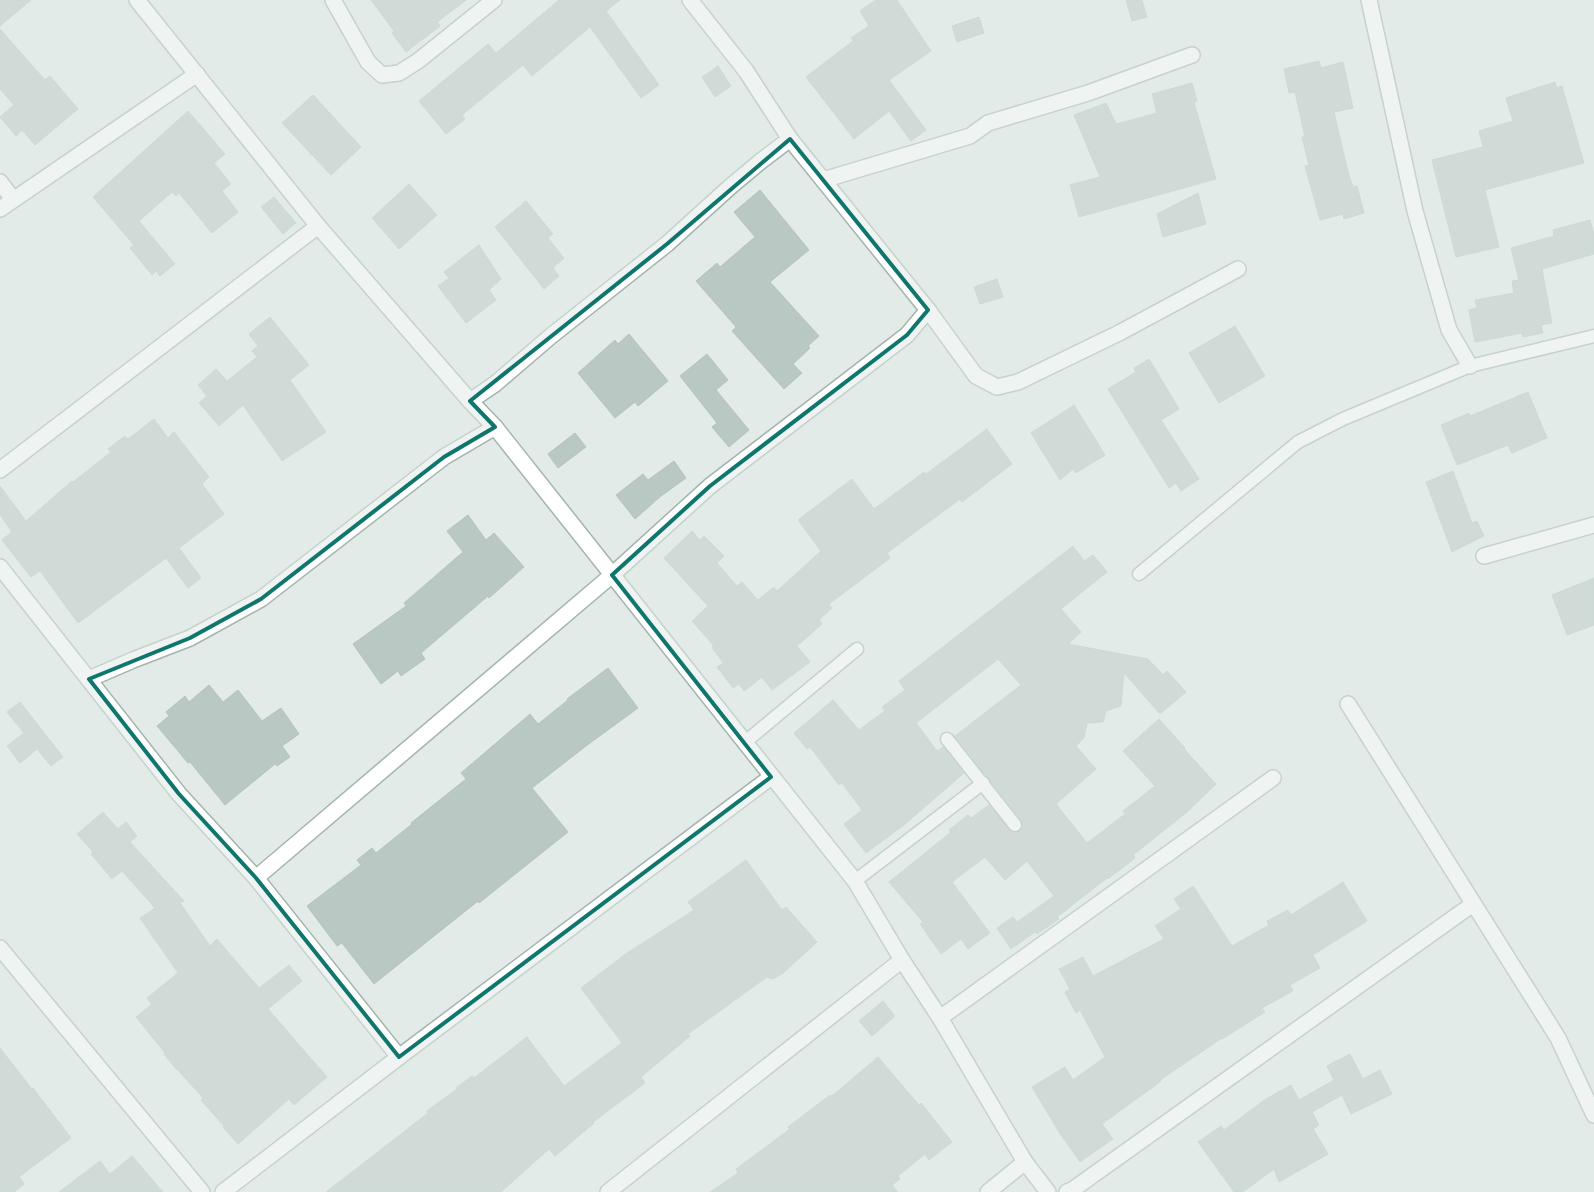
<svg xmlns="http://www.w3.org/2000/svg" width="1594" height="1192" viewBox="0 0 1594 1192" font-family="Barlow,sans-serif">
  <rect width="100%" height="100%" fill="#e2ebe7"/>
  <g fill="#bac8c3" stroke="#b5c4be">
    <path d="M 0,0 L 31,0 L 0,26 Z"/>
    <path d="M 371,0 L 466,0 L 437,22 L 440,26 L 406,52 L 392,33 L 394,31 Z"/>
    <path d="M 559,0 L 620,0 L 606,11 L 659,85 L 641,98 L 590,27 L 532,76 L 523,65 L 462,115 L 465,119 L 446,134 L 419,101 L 488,44 L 496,53 Z"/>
    <path d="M 876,0 L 897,0 L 931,51 L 889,80 L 926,130 L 911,141 L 889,111 L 854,139 L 806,77 L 853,41 L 851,38 L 869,26 L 860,11 Z"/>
    <path d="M 1126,0 L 1142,0 L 1147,17 L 1132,21 Z"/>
    <path d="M 979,17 L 984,33 L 957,42 L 952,26 Z"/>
    <path d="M 0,29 L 45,80 L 50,76 L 78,109 L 35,145 L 22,130 L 16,136 L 0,117 L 14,105 L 0,89 Z"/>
    <path d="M 1319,61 L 1321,68 L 1343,62 L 1353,108 L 1334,112 L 1348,172 L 1353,187 L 1357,186 L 1364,213 L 1344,219 L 1343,214 L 1320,220 L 1305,166 L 1309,165 L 1302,137 L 1305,137 L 1295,92 L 1289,93 L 1284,69 Z"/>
    <path d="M 718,66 L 731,86 L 715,97 L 702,77 Z"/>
    <path d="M 1555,82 L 1557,88 L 1562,86 L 1584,163 L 1485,190 L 1499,247 L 1456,257 L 1432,160 L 1483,147 L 1479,131 L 1513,121 L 1506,98 Z"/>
    <path d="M 1192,83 L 1197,101 L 1194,102 L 1216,179 L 1079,217 L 1070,185 L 1100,177 L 1074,115 L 1106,103 L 1116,124 L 1157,113 L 1152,94 Z"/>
    <path d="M 313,95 L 361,147 L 331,175 L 282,123 Z"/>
    <path d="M 188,111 L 225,154 L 214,163 L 231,184 L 222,191 L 238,212 L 212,233 L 179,193 L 176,196 L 172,192 L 139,221 L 175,264 L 160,276 L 156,271 L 152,275 L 130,248 L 134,245 L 93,197 Z"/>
    <path d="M 409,184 L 437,215 L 399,249 L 372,218 Z"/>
    <path d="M 760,190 L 809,250 L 770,282 L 819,336 L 808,346 L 810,348 L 793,364 L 802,373 L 784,389 L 732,331 L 736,327 L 696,281 L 717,263 L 720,267 L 755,237 L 734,212 Z"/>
    <path d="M 1198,193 L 1206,224 L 1163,237 L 1157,214 Z"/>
    <path d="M 274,197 L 296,223 L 283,234 L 261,207 Z"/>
    <path d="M 526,201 L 553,234 L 548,238 L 564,258 L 553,268 L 559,276 L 544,289 L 495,227 Z"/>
    <path d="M 1590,220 L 1594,235 L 1594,254 L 1542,269 L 1552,323 L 1541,325 L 1543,333 L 1523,337 L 1522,333 L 1475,342 L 1469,310 L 1477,308 L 1475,300 L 1514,293 L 1512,281 L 1519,280 L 1511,248 L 1554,236 L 1553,230 Z"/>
    <path d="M 479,245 L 501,279 L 489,290 L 496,300 L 466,323 L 438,286 L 449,278 L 444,272 Z"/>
    <path d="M 997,279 L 1003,297 L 980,304 L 974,287 Z"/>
    <path d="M 270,317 L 309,365 L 290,380 L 326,432 L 282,461 L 243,405 L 219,426 L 199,403 L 207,396 L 198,385 L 216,369 L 227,381 L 257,357 L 252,351 L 258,346 L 249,334 Z"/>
    <path d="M 1235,326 L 1265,376 L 1219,403 L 1189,353 Z"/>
    <path d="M 629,334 L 668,381 L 638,406 L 635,402 L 615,418 L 578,373 L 615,340 L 618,344 Z"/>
    <path d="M 707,354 L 728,380 L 716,390 L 749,430 L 729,447 L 712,427 L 717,423 L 680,376 Z"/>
    <path d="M 1149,359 L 1179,409 L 1161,420 L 1199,479 L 1181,491 L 1176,483 L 1169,488 L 1108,389 L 1136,372 L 1134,368 Z"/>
    <path d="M 1528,392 L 1547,438 L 1512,453 L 1508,445 L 1457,465 L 1441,425 L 1469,413 L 1470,416 Z"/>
    <path d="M 1074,405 L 1105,455 L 1076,473 L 1073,469 L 1060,480 L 1031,433 Z"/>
    <path d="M 154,419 L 168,438 L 174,432 L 209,477 L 202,484 L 224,514 L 179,548 L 201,578 L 188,588 L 166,558 L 78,623 L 40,571 L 31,577 L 2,540 L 12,532 L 0,515 L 0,486 L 26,521 L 72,481 L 73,482 L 111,452 L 108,449 L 125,436 L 128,439 Z"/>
    <path d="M 987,429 L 1012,464 L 962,502 L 960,499 L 887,553 L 890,558 L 829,604 L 832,608 L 819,620 L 822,624 L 797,646 L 810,662 L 772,690 L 762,677 L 744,691 L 739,684 L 733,688 L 717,667 L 723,663 L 712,647 L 714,646 L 692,621 L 708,606 L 664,558 L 692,531 L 700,540 L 704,536 L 724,556 L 717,563 L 737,586 L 742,582 L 758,600 L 774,587 L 777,591 L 821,551 L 798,520 L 852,479 L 874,509 L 924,472 L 926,474 Z"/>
    <path d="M 575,433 L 586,447 L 558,468 L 548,454 Z"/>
    <path d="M 674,461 L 686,478 L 661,496 L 635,519 L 616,495 L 643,474 L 648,480 Z"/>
    <path d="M 1453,471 L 1472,523 L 1477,521 L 1484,536 L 1452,552 L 1426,482 Z"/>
    <path d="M 468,515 L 486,540 L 494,533 L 524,567 L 489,598 L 488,596 L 421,653 L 425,659 L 401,676 L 398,671 L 381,684 L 353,644 L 406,606 L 404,603 L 463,552 L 447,531 Z"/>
    <path d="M 1073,546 L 1084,561 L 1093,555 L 1107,572 L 1061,609 L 1081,632 L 1068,644 L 1148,659 L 1163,675 L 1167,671 L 1186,692 L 1160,714 L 1124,673 L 1121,706 L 1106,711 L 1103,722 L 1087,723 L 1084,738 L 1076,746 L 1096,769 L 1056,804 L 1087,843 L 1125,814 L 1123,811 L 1155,786 L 1123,751 L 1159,719 L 1185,748 L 1184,749 L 1216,784 L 1187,812 L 1133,855 L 1135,858 L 1108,879 L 1107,878 L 1057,917 L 1059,919 L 1037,934 L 1035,932 L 1011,949 L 997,928 L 1013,917 L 1017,922 L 1054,896 L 1027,861 L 1005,880 L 985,857 L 952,882 L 990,933 L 968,949 L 961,939 L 941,954 L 920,924 L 923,922 L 889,882 L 951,832 L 949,830 L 968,815 L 971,818 L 989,805 L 1012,832 L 1017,833 L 1022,828 L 1021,820 L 955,736 L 1021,685 L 998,659 L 916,723 L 937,751 L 943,747 L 964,773 L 904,825 L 866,853 L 844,824 L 862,810 L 842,783 L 839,785 L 810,747 L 807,749 L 794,733 L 833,700 L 859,730 L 885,711 L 882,707 L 905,690 L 899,681 Z"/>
    <path d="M 1594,578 L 1594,625 L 1567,635 L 1552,595 Z"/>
    <path d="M 608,668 L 638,708 L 586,746 L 532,788 L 568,832 L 479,903 L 478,901 L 374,984 L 342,943 L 337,946 L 307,906 L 361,865 L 357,860 L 372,848 L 376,853 L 412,824 L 411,823 L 466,779 L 461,773 L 530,714 L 538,724 L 568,700 L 567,699 Z"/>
    <path d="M 209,685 L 223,702 L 238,690 L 262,721 L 281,708 L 299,734 L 282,746 L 290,757 L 277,766 L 275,764 L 225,805 L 190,762 L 188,763 L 157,726 L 169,716 L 166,712 L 185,696 L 189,702 Z"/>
    <path d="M 20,702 L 63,757 L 51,766 L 37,749 L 20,763 L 7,746 L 24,733 L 7,712 Z"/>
    <path d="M 103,812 L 118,829 L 126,822 L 137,836 L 130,842 L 184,901 L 180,903 L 210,946 L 217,939 L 259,988 L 289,965 L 302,981 L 268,1009 L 327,1077 L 294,1105 L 289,1099 L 238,1144 L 223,1127 L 224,1126 L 201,1100 L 203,1098 L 177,1069 L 176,1069 L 164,1054 L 165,1053 L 136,1017 L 152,1004 L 147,998 L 178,973 L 140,918 L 155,908 L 122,871 L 112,879 L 91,854 L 93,852 L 77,834 Z"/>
    <path d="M 746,860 L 782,910 L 786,907 L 817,942 L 782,974 L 773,979 L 767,977 L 688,1034 L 690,1036 L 641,1077 L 645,1083 L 593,1122 L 594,1123 L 555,1156 L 549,1149 L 501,1192 L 326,1192 L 405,1131 L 428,1113 L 427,1111 L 457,1089 L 456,1088 L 472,1076 L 474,1078 L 527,1037 L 564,1086 L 622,1043 L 581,988 L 627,953 L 694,910 L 688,902 Z"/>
    <path d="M 1343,882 L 1367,921 L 1313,955 L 1320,968 L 1290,985 L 1293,991 L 1262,1008 L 1265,1012 L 1222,1039 L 1222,1038 L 1160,1080 L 1161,1081 L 1102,1124 L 1113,1139 L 1080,1162 L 1059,1132 L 1032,1087 L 1065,1067 L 1073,1080 L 1105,1057 L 1080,1010 L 1076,1013 L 1065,992 L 1070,989 L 1059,969 L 1083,957 L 1093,976 L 1164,939 L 1155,926 L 1181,909 L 1174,899 L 1193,886 L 1232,946 L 1269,925 L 1267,921 L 1288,910 L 1291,915 Z"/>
    <path d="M 883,1001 L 895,1016 L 872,1036 L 859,1021 Z"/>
    <path d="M 0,1048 L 32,1089 L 33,1088 L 71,1138 L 19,1177 L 24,1184 L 14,1192 L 0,1192 Z"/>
    <path d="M 1350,1054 L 1363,1079 L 1380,1070 L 1392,1094 L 1351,1114 L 1342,1095 L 1312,1112 L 1319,1125 L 1313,1129 L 1328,1154 L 1279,1182 L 1274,1169 L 1243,1192 L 1234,1192 L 1198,1142 L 1221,1126 L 1224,1130 L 1266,1099 L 1291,1085 L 1299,1100 L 1334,1080 L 1327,1066 Z"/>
    <path d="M 878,1057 L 919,1105 L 921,1103 L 952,1142 L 929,1160 L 925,1154 L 898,1176 L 900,1179 L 892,1185 L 898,1192 L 710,1192 L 738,1173 L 736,1169 L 790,1129 L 788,1127 L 830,1095 L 832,1096 Z"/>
    <path d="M 132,1156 L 163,1192 L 59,1192 L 100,1161 L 110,1174 Z"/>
  </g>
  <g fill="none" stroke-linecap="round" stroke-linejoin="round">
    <g stroke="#a5b3ae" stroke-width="15">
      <g id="service">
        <path d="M 1139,574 L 1298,442 L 1343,419 L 1470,366 L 1594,336"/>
        <path d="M 947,739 L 1015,825"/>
        <path d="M 744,743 L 857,649"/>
        <path d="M 855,881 L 983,783"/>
      </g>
    </g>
    <g stroke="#a5b3ae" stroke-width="18">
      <g id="minor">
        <path d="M 137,0 L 318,226 L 470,401 L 495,427 L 855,881 L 902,960 L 940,1018 L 1025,1162 L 1048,1192"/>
        <path d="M 333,0 L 368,62 L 382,75 L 399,73 L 418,61 L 494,0"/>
        <path d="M 1369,0 L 1415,211 L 1449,330 L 1470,366"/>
        <path d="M 790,139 L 928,310 L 976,376 L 997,387 L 1018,382 L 1119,333 L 1238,269"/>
        <path d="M 823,180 L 970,136 L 988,123 L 1088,93 L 1192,55"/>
        <path d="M 0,182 L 13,199"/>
        <path d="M 0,209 L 197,74"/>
        <path d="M 470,401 L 495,384 L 551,336 L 667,244 L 731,186 L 761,161 L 790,139 L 746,71 L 690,0"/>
        <path d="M 0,470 L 318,226"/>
        <path d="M 1484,556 L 1594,525"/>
        <path d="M 0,567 L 179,794 L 256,878 L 399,1057"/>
        <path d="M 89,679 L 133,660 L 190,638 L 261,599 L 444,457 L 495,427"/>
        <path d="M 1348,704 L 1558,1038 L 1594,1115"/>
        <path d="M 256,878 L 612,575 L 710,486 L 907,335 L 928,310"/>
        <path d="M 0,948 L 202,1192"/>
        <path d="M 940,1018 L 1273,778"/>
        <path d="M 223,1192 L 399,1057 L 771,777"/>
        <path d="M 608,1192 L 902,960"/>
        <path d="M 988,1192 L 1025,1162"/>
        <path d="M 1067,1192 L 1072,1190 L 1473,904"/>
      </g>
    </g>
    <use href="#service" stroke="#fff" stroke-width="12"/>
    <use href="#minor" stroke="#fff" stroke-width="15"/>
  </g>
  <path d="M0 0H1594V1192H0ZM 790,139 L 928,310 L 907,335 L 710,486 L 612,575 L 771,777 L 399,1057 L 256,878 L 179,794 L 89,679 L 190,638 L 261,599 L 444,457 L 495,427 L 470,401 L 667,244 Z" fill="#e2ebe7" fill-opacity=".55" fill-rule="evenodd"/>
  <path fill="none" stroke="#0f766e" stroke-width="4" stroke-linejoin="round" d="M 790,139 L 928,310 L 907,335 L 710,486 L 612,575 L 771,777 L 399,1057 L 256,878 L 179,794 L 89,679 L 190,638 L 261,599 L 444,457 L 495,427 L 470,401 L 667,244 Z"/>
</svg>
